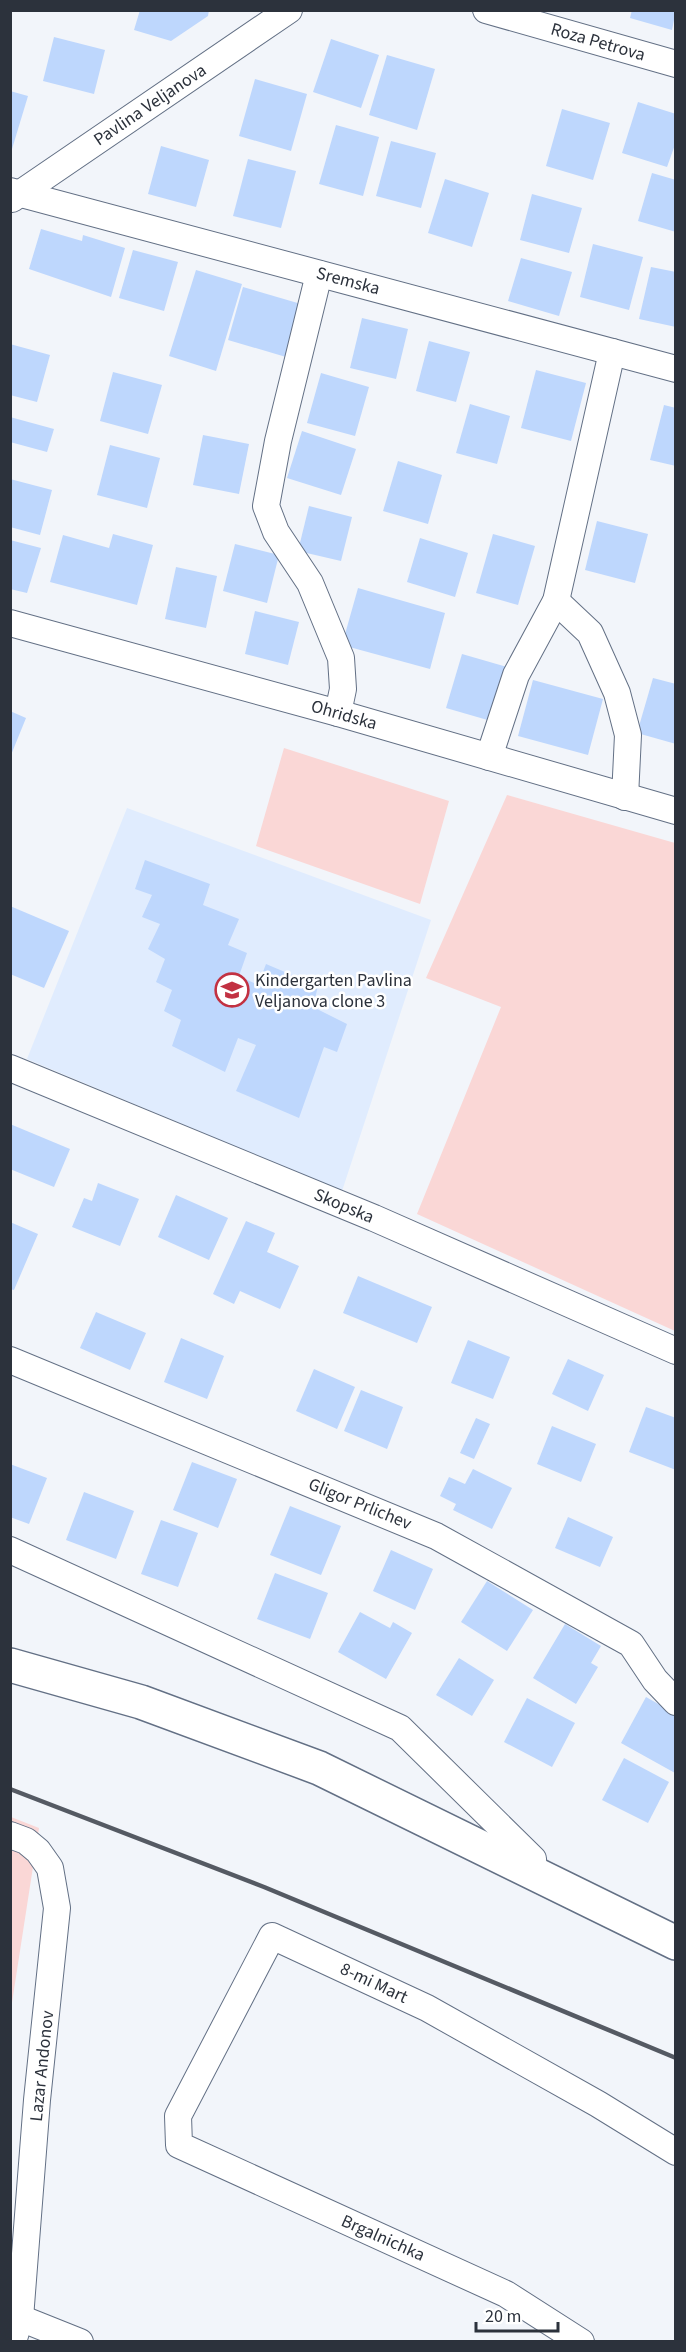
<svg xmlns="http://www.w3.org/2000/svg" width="686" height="2352" viewBox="0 0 686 2352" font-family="'Source Sans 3',sans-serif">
  <rect width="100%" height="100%" fill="#f2f5fa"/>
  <path fill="#e0ecfe" d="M 127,808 L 431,920 L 342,1191 L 27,1059 Z"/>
  <g fill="#fad7d6">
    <path d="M 284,748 L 449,801 L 420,904 L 256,846 Z"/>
    <path d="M 507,795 L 675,843 L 675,1331 L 417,1214 L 501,1007 L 426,978 Z"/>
    <path d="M 11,1817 L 39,1828 L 11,2009 L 10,1817 Z"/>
  </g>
  <g fill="#bed7fd">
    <path d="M 140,10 L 209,10 L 208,16 L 171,41 L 134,30 Z"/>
    <path d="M 632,10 L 676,10 L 672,30 L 630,18 Z"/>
    <path d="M 54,37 L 105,50 L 94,94 L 43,81 Z"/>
    <path d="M 331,39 L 379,55 L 361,108 L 313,92 Z"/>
    <path d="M 387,55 L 435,69 L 417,130 L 369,115 Z"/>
    <path d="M 255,79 L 307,94 L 291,151 L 239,136 Z"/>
    <path d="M 10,91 L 28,96 L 12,149 L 10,148 Z"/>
    <path d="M 638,102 L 676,114 L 676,142 L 667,167 L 622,153 Z"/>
    <path d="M 562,109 L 610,123 L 593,180 L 546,166 Z"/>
    <path d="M 336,125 L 379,137 L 363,196 L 319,184 Z"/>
    <path d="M 391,141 L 436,153 L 421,208 L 376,196 Z"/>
    <path d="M 161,146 L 209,160 L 196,207 L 148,194 Z"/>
    <path d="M 248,159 L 296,171 L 281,228 L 233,216 Z"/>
    <path d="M 652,173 L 676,180 L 676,232 L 638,221 Z"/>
    <path d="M 445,179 L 489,193 L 472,247 L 428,233 Z"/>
    <path d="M 532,194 L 582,208 L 569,253 L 520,240 Z"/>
    <path d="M 41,229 L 82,241 L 83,235 L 125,248 L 111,297 L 29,269 Z"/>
    <path d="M 593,244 L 643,257 L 629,310 L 580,297 Z"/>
    <path d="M 133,250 L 178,262 L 164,311 L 119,298 Z"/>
    <path d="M 521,258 L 572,272 L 559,316 L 508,301 Z"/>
    <path d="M 651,267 L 676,272 L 676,327 L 639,319 Z"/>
    <path d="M 196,270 L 242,284 L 216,371 L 169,356 Z"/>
    <path d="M 243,287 L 301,304 L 286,357 L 228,340 Z"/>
    <path d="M 362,318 L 408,329 L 396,379 L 350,368 Z"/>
    <path d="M 429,341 L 470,352 L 456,402 L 416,391 Z"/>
    <path d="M 10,344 L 50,355 L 37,402 L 10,395 Z"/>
    <path d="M 536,370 L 586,383 L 571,441 L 521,428 Z"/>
    <path d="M 113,372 L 162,385 L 148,434 L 100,421 Z"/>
    <path d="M 321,373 L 369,387 L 355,436 L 307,423 Z"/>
    <path d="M 470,404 L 510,416 L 497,464 L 456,453 Z"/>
    <path d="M 664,405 L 676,408 L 676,466 L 650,460 Z"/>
    <path d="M 10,417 L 54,429 L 47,452 L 10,442 Z"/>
    <path d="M 302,431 L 356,449 L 341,495 L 287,478 Z"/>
    <path d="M 203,435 L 249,444 L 239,494 L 193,485 Z"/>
    <path d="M 110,445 L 160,458 L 147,508 L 97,495 Z"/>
    <path d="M 398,461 L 442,475 L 428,524 L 383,511 Z"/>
    <path d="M 10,479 L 52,490 L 40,535 L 10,527 Z"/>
    <path d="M 309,506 L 352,517 L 341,561 L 298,551 Z"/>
    <path d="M 597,521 L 648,534 L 635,583 L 585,570 Z"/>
    <path d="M 113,534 L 153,545 L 137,605 L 50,582 L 63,535 L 109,548 Z"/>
    <path d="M 493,534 L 535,546 L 518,605 L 476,593 Z"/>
    <path d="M 420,538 L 468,553 L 455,597 L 407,582 Z"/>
    <path d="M 10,540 L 41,548 L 27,593 L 10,589 Z"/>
    <path d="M 235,544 L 279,555 L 267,603 L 223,591 Z"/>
    <path d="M 176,567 L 217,576 L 206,628 L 165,619 Z"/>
    <path d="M 358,588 L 445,613 L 430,669 L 342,645 Z"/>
    <path d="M 255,611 L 299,622 L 288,665 L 245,654 Z"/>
    <path d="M 462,654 L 507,667 L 491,721 L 446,708 Z"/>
    <path d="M 653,678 L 676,684 L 676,744 L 637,733 Z"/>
    <path d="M 533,680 L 603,699 L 588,755 L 518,736 Z"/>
    <path d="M 10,711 L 26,718 L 11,755 L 10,755 Z"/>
    <path d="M 145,860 L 210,884 L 203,905 L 239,919 L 228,945 L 247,953 L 239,976 L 258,985 L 266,964 L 318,986 L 313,1007 L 347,1024 L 337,1052 L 324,1047 L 299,1118 L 236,1091 L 256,1045 L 238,1038 L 225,1072 L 172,1046 L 181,1020 L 164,1011 L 172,990 L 156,982 L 165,959 L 148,949 L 160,924 L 142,917 L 152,895 L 135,889 Z"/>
    <path d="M 10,906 L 69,931 L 44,988 L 10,974 Z"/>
    <path d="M 10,1124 L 70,1149 L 54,1187 L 10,1169 Z"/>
    <path d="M 98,1183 L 139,1199 L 120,1246 L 72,1227 L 84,1198 L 92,1201 Z"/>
    <path d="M 176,1195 L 228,1218 L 209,1260 L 158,1237 Z"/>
    <path d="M 246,1221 L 275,1233 L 267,1252 L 299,1266 L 280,1309 L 240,1291 L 234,1304 L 213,1294 Z"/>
    <path d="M 10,1222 L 38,1234 L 14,1290 L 10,1289 Z"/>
    <path d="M 358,1276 L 432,1307 L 417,1343 L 343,1313 Z"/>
    <path d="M 96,1312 L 146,1333 L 130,1370 L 80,1348 Z"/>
    <path d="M 181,1338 L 224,1356 L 207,1399 L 164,1382 Z"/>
    <path d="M 468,1340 L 510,1357 L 493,1399 L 451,1383 Z"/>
    <path d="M 568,1359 L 604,1375 L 588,1411 L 552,1394 Z"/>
    <path d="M 314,1369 L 355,1387 L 337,1429 L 296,1411 Z"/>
    <path d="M 361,1390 L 403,1407 L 387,1449 L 344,1431 Z"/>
    <path d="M 646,1407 L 676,1418 L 676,1470 L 629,1452 Z"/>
    <path d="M 476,1418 L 490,1424 L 474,1459 L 460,1453 Z"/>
    <path d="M 552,1426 L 596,1444 L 581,1482 L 537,1464 Z"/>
    <path d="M 192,1462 L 237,1479 L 218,1528 L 173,1510 Z"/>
    <path d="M 10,1464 L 47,1478 L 29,1524 L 10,1517 Z"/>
    <path d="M 473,1469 L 512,1488 L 492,1529 L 453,1510 L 456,1504 L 440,1496 L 449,1477 L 465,1484 Z"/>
    <path d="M 84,1492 L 134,1511 L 116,1559 L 66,1540 Z"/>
    <path d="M 290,1506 L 341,1526 L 321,1575 L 270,1555 Z"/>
    <path d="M 568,1517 L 613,1537 L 600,1567 L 555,1548 Z"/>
    <path d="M 161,1520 L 198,1533 L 178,1587 L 141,1574 Z"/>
    <path d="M 391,1550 L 433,1569 L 415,1610 L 373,1591 Z"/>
    <path d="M 275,1573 L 328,1593 L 310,1639 L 257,1619 Z"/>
    <path d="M 487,1581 L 533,1610 L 507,1651 L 461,1622 Z"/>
    <path d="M 360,1612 L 390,1628 L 393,1622 L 412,1633 L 386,1679 L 338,1652 Z"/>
    <path d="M 565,1624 L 601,1646 L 591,1663 L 598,1667 L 576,1704 L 533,1678 Z"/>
    <path d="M 459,1658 L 494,1680 L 472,1716 L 436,1695 Z"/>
    <path d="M 646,1697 L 676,1714 L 675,1773 L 621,1743 Z"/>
    <path d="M 527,1698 L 575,1723 L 552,1767 L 504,1742 Z"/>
    <path d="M 624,1758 L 669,1782 L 648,1823 L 602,1800 Z"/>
  </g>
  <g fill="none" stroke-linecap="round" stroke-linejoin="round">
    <g stroke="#637085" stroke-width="28">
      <g id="street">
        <path d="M 486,10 L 676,64"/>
        <path d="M 10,191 L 676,369"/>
        <path d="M 12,199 L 289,10"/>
        <path d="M 319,274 L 278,441 L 266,506 L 276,532 L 310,583 L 341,658 L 343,689 L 338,713"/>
        <path d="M 556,601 L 590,633 L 617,693 L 628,735 L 625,797"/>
        <path d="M 10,623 L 338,713 L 676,811"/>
        <path d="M 489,757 L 516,675 L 556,601 L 612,352"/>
        <path d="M 10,1068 L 374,1218 L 676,1351"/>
        <path d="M 10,1360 L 436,1536 L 631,1644 L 655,1680 L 676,1702"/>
        <path d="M 10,1550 L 400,1728 L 533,1859 L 534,1874"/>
        <path d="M 10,1835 L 26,1841 L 38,1851 L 50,1868 L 57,1908 L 37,2100 L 20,2318 L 13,2342"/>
        <path d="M 20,2318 L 80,2342"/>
        <path d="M 581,2342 L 506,2294 L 179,2145 L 178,2116 L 272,1936 L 427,2008 L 598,2104 L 676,2152"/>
      </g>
    </g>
    <g stroke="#637085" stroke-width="36">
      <path id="secondary" d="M 10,1665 L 141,1702 L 319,1768 L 676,1943"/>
    </g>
    <use href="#street" stroke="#fff" stroke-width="26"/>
    <use href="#secondary" stroke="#fff" stroke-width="33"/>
    <path stroke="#555a63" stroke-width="4.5" d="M 10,1789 L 264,1887 L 676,2058"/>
  </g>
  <defs>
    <g id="school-ring" transform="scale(1.725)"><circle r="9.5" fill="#fff" stroke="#c23142" stroke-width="1.5"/><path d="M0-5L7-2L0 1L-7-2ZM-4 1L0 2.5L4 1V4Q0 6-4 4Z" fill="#c23142"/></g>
  </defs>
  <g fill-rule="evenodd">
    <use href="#school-ring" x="232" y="990"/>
  </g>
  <g text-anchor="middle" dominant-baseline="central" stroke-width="5" stroke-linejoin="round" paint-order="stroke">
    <g font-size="18" fill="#2c323c" stroke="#fff">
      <text transform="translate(598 42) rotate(16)">Roza Petrova</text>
      <text transform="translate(150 105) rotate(-34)">Pavlina Veljanova</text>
      <text transform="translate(348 281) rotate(15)">Sremska</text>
      <text transform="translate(344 715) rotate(16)">Ohridska</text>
      <text transform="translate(344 1206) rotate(23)">Skopska</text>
      <text transform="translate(360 1504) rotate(22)">Gligor Prlichev</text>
      <text transform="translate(374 1983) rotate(25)">8-mi Mart</text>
      <text transform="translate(42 2066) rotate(-84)">Lazar Andonov</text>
      <text transform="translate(383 2238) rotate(24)">Brgalnichka</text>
    </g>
    <g font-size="18" fill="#2c323c" stroke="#fff" text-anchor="start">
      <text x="255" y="980">Kindergarten Pavlina<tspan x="255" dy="21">Veljanova clone 3</tspan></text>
    </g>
  </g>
  <rect width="686" height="2352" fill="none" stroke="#2c323c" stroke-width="24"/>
  <path d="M476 2322v9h82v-9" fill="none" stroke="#2c323c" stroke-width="3"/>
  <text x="485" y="2322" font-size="18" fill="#2c323c" stroke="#ffffff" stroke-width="4.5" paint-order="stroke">20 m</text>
</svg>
